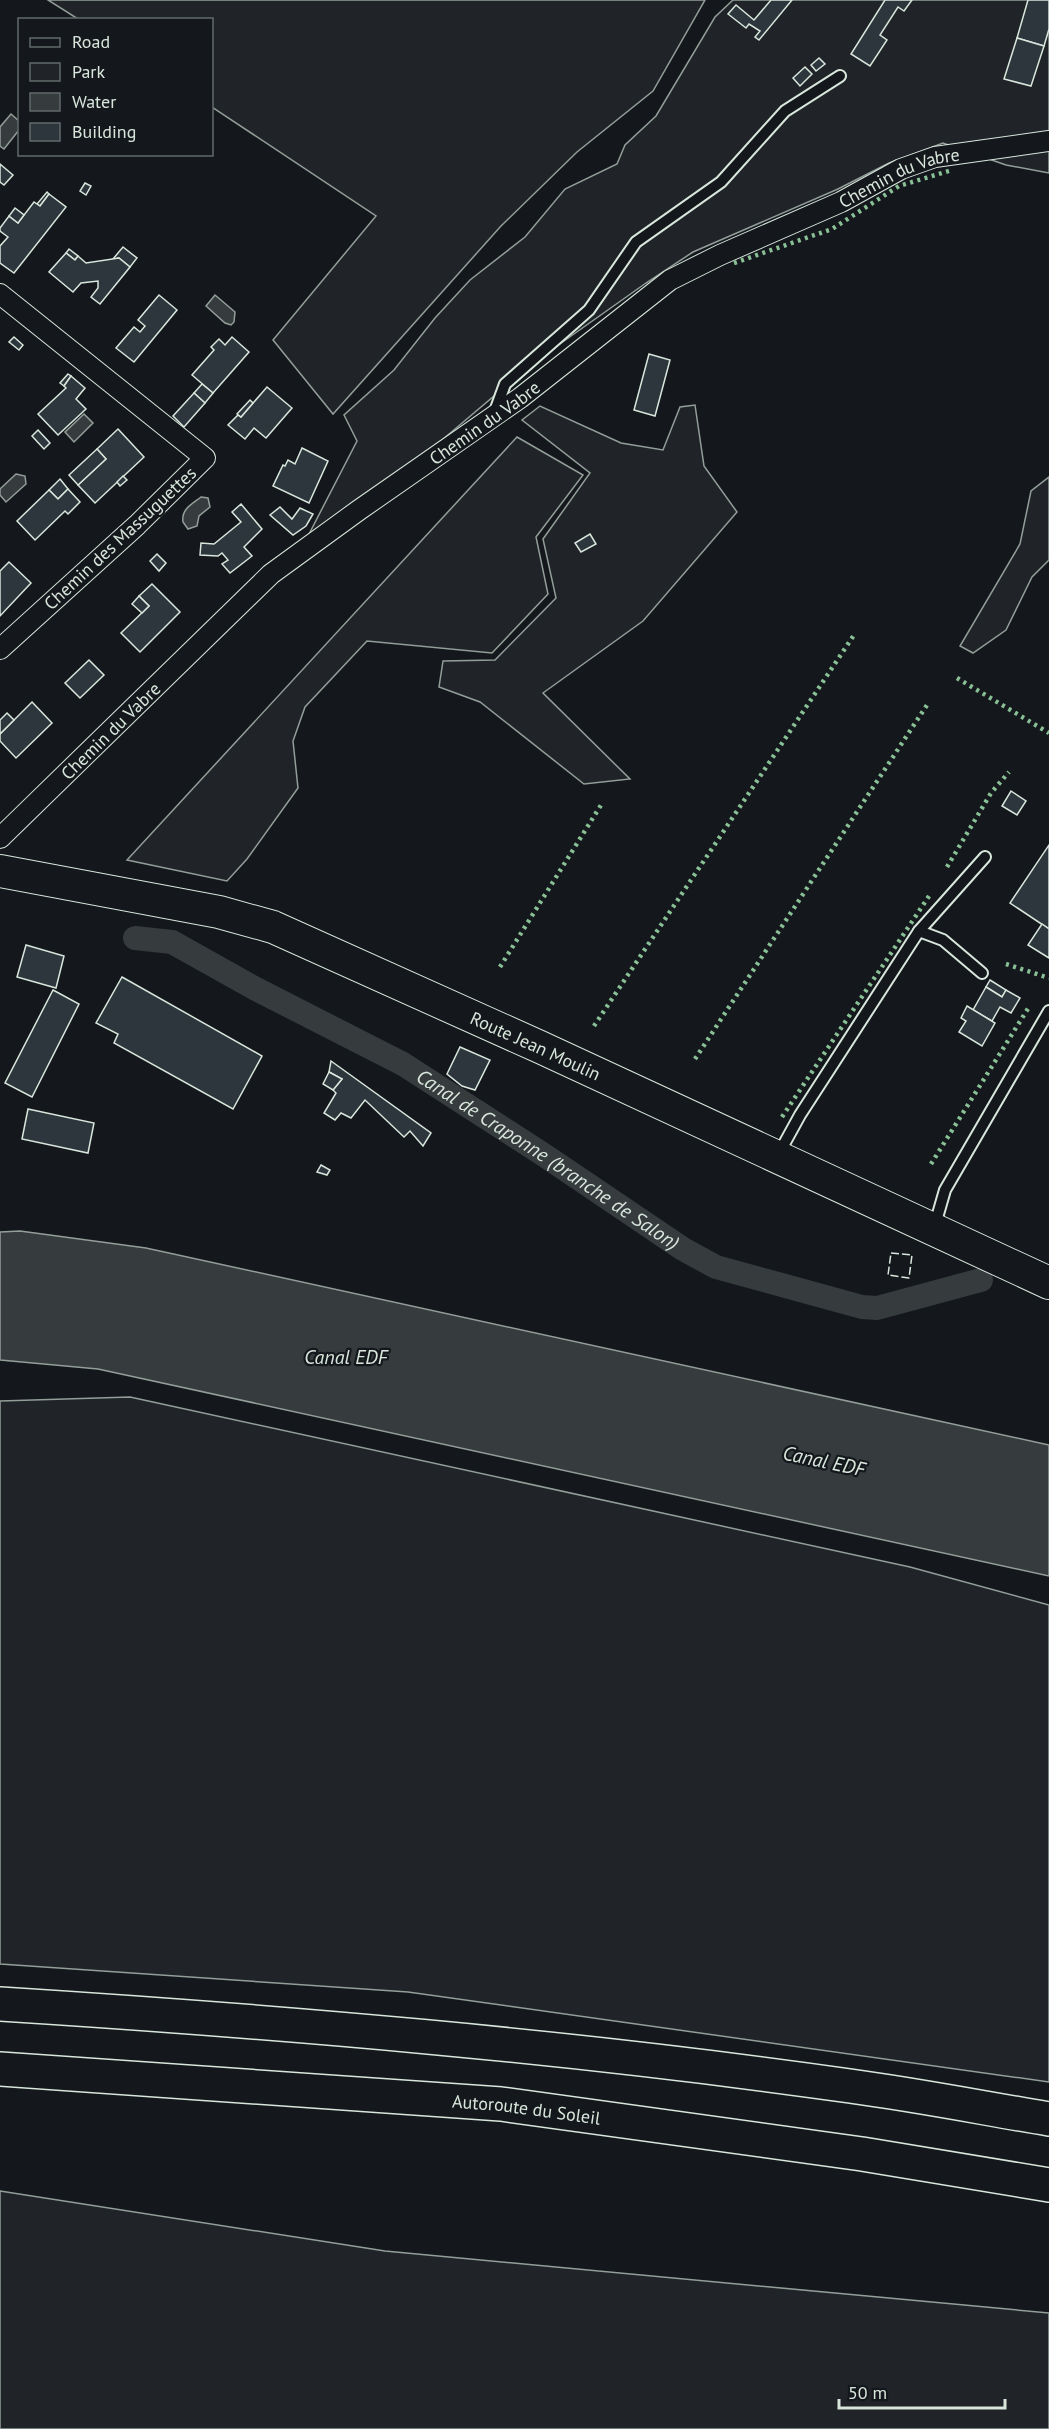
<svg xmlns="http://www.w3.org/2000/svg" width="1049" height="2429" viewBox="0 0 1049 2429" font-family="'PT Sans',sans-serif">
  <rect width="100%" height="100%" fill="#14181c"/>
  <g fill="#202428" stroke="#939e99" stroke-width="1.5">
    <path d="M 48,0 L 705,0 L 653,91 L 577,152 L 501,226 L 333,414 L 273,340 L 376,216 L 212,107 L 212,20 L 78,19 Z"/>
    <path d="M 733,0 L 1049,0 L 1049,173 L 1006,165 L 943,143 L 889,163 L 838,189 L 693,252 L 646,283 L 533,363 L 442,440 L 308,536 L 357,441 L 344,415 L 394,370 L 435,318 L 470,280 L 525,237 L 565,189 L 617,164 L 625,145 L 656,116 L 715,17 Z"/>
    <path d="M 695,405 L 704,466 L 737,512 L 643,621 L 543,693 L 630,779 L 584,784 L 480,702 L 439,687 L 443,661 L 495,660 L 556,598 L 543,539 L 590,473 L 522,420 L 540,406 L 621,443 L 663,450 L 680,407 Z"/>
    <path d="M 517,437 L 583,475 L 536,537 L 548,594 L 492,653 L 367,641 L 305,707 L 293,741 L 298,788 L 247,859 L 227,881 L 127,860 Z"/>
    <path d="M 1049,477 L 1049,560 L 1032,577 L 1006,630 L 973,653 L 960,646 L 1020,544 L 1031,491 Z"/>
    <path d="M 130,1397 L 910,1567 L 1049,1605 L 1049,2082 L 408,1992 L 0,1964 L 0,1401 Z"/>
    <path d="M 0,2191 L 385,2251 L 1049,2313 L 1049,2429 L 0,2429 Z"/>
  </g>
  <g fill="#363b3e" stroke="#939e99" stroke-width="1.5">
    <path d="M 11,114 L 19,121 L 19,130 L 4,149 L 0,146 L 0,127 Z"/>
    <path d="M 215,295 L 235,312 L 234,322 L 231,325 L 225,323 L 206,306 Z"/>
    <path d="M 84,414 L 93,423 L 74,442 L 65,432 Z"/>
    <path d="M 16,474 L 25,476 L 26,484 L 6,502 L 0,495 L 0,489 Z"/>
    <path d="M 201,497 L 208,498 L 210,507 L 199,516 L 197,526 L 188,529 L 183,522 C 181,509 192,504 201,497 Z"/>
    <path d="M 20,1231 L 146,1248 L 1049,1445 L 1049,1576 L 98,1369 L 0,1360 L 0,1232 Z"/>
  </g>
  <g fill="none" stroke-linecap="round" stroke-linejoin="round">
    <path stroke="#363b3e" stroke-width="24" id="s1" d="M 135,938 L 172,942 L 256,989 L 403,1064 L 544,1155 L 683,1249 L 716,1267 L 862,1307 L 877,1308 L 981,1280"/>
  </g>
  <g fill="#2c363c" stroke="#d8e6dc" stroke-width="1.5">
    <path d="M 771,0 L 792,0 L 759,40 L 755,37 L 760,31 L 749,24 L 746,28 L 728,14 L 736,5 L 754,20 Z"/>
    <path d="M 885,0 L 912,0 L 904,11 L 898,7 L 880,35 L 887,40 L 870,66 L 851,54 Z"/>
    <path d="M 1028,0 L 1049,0 L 1049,29 L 1044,46 L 1017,38 Z"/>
    <path d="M 1017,38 L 1044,46 L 1031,86 L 1004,79 Z"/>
    <path d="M 819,58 L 825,64 L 816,71 L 811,65 Z"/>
    <path d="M 805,67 L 812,74 L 800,86 L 793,78 Z"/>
    <path d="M 0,164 L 13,175 L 4,185 L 0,182 Z"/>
    <path d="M 85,183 L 91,186 L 86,195 L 80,191 Z"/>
    <path d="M 47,192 L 49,194 L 40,206 L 37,204 Z"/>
    <path d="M 49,194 L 66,207 L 14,273 L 0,263 L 0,246 L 8,237 L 0,231 L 0,228 L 9,216 L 18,223 L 34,202 L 40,206 Z"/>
    <path d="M 15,208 L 24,215 L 18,223 L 9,216 Z"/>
    <path d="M 123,247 L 137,258 L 130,267 L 119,258 L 113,259 Z"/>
    <path d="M 69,249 L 78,256 L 75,260 L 66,253 Z"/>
    <path d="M 66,253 L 75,260 L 78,256 L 86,263 L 119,258 L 130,267 L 100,304 L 91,297 L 98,288 L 98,281 L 81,283 L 73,292 L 49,272 Z"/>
    <path d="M 159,295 L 177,310 L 134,362 L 116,348 L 134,327 L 140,332 L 145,326 L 138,320 Z"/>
    <path d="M 14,337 L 23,345 L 19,350 L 9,342 Z"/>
    <path d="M 232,337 L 249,352 L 213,393 L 192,375 L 214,350 L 211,347 L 219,339 L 225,345 Z"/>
    <path d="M 649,354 L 670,360 L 655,416 L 634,410 Z"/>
    <path d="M 68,374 L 71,376 L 64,386 L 60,383 Z"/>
    <path d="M 71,376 L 85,388 L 76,399 L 86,409 L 58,435 L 38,414 L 66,388 L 64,386 Z"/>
    <path d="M 202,384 L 213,393 L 205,403 L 194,393 Z"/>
    <path d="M 267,387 L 292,408 L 266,438 L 254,428 L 245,439 L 228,425 L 238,415 L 241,417 Z"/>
    <path d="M 194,393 L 205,403 L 184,427 L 173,416 Z"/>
    <path d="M 250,400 L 253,403 L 241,417 L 237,414 Z"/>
    <path d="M 118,429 L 144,457 L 95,503 L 78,485 L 106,459 L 97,449 Z"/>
    <path d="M 38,430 L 50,443 L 44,449 L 32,436 Z"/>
    <path d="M 302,448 L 328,461 L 309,503 L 273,486 L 283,465 L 285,466 L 288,460 L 295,464 Z"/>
    <path d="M 97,449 L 106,459 L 78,485 L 69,475 Z"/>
    <path d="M 123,476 L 127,480 L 120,486 L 117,482 Z"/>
    <path d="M 60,479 L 68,489 L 58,499 L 49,490 Z"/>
    <path d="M 68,489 L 80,502 L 68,514 L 65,511 L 35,540 L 17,521 L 49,490 L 58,499 Z"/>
    <path d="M 241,504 L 262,529 L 244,547 L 252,556 L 230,573 L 222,564 L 228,560 L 222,553 L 218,556 L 200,555 L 201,543 L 214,544 L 241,522 L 232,512 Z"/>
    <path d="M 280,507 L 292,519 L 300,508 L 313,514 L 306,526 L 293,535 L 270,515 Z"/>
    <path d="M 590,534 L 596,544 L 581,552 L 575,543 Z"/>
    <path d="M 157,554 L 166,563 L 159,571 L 150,561 Z"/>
    <path d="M 9,562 L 31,583 L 0,616 L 0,571 Z"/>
    <path d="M 152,584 L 180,612 L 140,652 L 121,633 L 149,606 L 139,596 Z"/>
    <path d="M 139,596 L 149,606 L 142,613 L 132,604 Z"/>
    <path d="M 89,660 L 104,675 L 80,698 L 65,683 Z"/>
    <path d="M 32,702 L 52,723 L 16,758 L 0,741 L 0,734 Z"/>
    <path d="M 7,713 L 14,720 L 0,734 L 0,720 Z"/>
    <path d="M 1011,791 L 1026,801 L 1017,815 L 1002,806 Z"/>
    <path d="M 1049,845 L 1049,929 L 1010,903 Z"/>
    <path d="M 1042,924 L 1049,929 L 1049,958 L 1028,945 Z"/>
    <path d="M 26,945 L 64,956 L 56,988 L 17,977 Z"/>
    <path d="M 122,977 L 262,1056 L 233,1109 L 114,1043 L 118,1034 L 96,1023 Z"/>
    <path d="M 990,980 L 1006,990 L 1002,997 L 986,987 Z"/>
    <path d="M 986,987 L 1002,997 L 1006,990 L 1020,998 L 1011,1013 L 1000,1007 L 992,1021 L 973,1010 Z"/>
    <path d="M 53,990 L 79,1004 L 32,1097 L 5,1083 Z"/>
    <path d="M 967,1006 L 995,1023 L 982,1046 L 959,1032 L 966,1021 L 961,1018 Z"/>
    <path d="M 460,1047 L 490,1060 L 475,1090 L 462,1086 L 447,1074 Z"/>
    <path d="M 331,1061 L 431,1133 L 423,1146 L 410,1131 L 404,1137 L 365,1100 L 351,1118 L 341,1113 L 335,1120 L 324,1113 L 336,1093 L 333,1090 L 342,1079 L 329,1072 Z"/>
    <path d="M 329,1072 L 342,1079 L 333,1090 L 323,1084 Z"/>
    <path d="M 28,1109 L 94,1123 L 88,1153 L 22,1139 Z"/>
    <path d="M 321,1165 L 330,1170 L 327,1175 L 317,1172 Z"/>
  </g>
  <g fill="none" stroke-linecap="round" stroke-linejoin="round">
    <g stroke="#d8e6dc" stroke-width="14">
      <g id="lane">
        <path d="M 494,414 L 505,384 L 589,310 L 636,242 L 721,182 L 785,111 L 840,76"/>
        <path d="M 919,931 L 943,940 L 982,973"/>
        <path d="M 778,1155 L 800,1115 L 919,931 L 985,857"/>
        <path d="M 934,1228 L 945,1190 L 1049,1011"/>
      </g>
    </g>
    <g stroke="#d8e6dc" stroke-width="22">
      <g id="street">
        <path d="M 0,294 L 205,458 L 137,525 L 0,649"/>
        <path id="s2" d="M 0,838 L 271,574 L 359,510 L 520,398 L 670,280 L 720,255 L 841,202 L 901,169 L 935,157 L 1049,141"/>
      </g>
    </g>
    <g stroke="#d8e6dc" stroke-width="34">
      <g id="primary">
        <path id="s3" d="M 0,871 L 219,912 L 273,927 L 540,1047 L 1049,1283"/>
      </g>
    </g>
    <g stroke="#d8e6dc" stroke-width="36">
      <g id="highway">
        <path d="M 0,2004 C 284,2022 568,2046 850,2086 C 917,2095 983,2108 1049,2119"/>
        <path id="s4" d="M 0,2069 L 501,2104 L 862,2154 L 1049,2185"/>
      </g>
    </g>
    <use href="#lane" stroke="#14181c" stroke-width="10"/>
    <use href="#street" stroke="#14181c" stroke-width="20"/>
    <use href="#primary" stroke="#14181c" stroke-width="32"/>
    <use href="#highway" stroke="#14181c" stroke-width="33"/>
    <g stroke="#8ac095" stroke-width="4.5" stroke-dasharray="3 4.5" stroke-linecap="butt">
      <path d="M 734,263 L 832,229 L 899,186 L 952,170"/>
      <path d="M 957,678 L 1049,733"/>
      <path d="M 947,867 L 991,793 L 1009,772"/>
      <path d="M 1006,964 L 1049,978"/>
      <path d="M 500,967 L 601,805"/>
      <path d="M 594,1026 L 854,635"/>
      <path d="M 695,1059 L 927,705"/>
      <path d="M 782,1117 L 931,893"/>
      <path d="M 931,1164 L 1029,1007"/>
    </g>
    <path stroke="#d8e6dc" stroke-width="1.5" stroke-dasharray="8 3" stroke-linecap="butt" d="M 891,1253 L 912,1255 L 909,1278 L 888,1275 Z"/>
  </g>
  <g text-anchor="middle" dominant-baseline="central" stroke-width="4.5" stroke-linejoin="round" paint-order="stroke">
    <g font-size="18" fill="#d8e6dc" stroke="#14181c">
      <text stroke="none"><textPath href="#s2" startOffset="1126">Chemin du Vabre</textPath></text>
      <text stroke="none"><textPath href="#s2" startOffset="640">Chemin du Vabre</textPath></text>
      <text transform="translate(120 538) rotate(-43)">Chemin des Massuguettes</text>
      <text stroke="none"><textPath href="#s2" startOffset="154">Chemin du Vabre</textPath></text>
      <text stroke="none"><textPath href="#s3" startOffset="567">Route Jean Moulin</textPath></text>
      <text stroke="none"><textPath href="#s4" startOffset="528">Autoroute du Soleil</textPath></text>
    </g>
    <g font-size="20" font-style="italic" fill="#d8e6dc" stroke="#14181c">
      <text stroke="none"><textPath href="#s1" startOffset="472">Canal de Craponne (branche de Salon)</textPath></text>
      <text x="346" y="1357">Canal EDF</text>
      <text transform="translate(824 1461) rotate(12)">Canal EDF</text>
    </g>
  </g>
  <rect x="18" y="18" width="195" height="138" fill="#14181c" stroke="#626a69" stroke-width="1.5"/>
  <rect x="30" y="38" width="30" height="9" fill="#14181c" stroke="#626a69" stroke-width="1.5"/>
  <text x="72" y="48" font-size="18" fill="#d8e6dc">Road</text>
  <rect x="30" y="63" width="30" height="18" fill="#202428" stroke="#626a69" stroke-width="1.5"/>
  <text x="72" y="78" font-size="18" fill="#d8e6dc">Park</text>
  <rect x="30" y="93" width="30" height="18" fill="#363b3e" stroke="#626a69" stroke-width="1.5"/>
  <text x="72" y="108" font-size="18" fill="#d8e6dc">Water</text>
  <rect x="30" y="123" width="30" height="18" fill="#2c363c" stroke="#626a69" stroke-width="1.5"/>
  <text x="72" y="138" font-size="18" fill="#d8e6dc">Building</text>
  <path d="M839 2399v9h166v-9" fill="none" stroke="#d8e6dc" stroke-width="3"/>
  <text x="848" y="2399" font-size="18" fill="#d8e6dc" stroke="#14181c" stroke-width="4.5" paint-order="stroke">50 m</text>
</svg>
